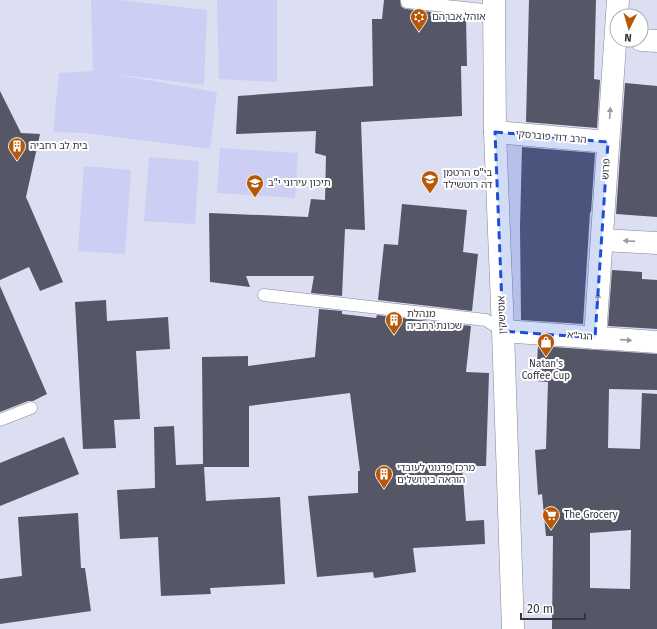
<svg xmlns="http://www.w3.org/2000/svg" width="657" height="629" viewBox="0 0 657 629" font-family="'Fira Sans','Noto Sans Hebrew',sans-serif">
  <rect width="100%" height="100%" fill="#dcdef1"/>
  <g fill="#cccff3">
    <path d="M 91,0 L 120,0 L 207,10 L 204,85 L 107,73 L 217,92 L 210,149 L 84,133 L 53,132 L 59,73 L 93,71 Z"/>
    <path d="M 217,0 L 277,0 L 277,82 L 219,79 Z"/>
    <path d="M 220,148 L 298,153 L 295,198 L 217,193 Z"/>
    <path d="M 149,157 L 199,161 L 195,224 L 144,221 Z"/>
    <path d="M 84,166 L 131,170 L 125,254 L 78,251 Z"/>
  </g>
  <g fill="#555666" fill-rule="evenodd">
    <path d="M 384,0 L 400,0 L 401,6 L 403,8 L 406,9 L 456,15 L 455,18 L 466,18 L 467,66 L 461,66 L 462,116 L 361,122 L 365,230 L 345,229 L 342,296 L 311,293 L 314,276 L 246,276 L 250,287 L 210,282 L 209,213 L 308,217 L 311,199 L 325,200 L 326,156 L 315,153 L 316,131 L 236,134 L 238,96 L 373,86 L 372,19 L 382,19 Z"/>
    <path d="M 529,0 L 596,0 L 594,79 L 600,80 L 597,128 L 526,122 Z"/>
    <path d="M 625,83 L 657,86 L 657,217 L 616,214 Z"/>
    <path d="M 0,91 L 21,133 L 40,134 L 26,197 L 63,282 L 40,291 L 29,267 L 0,280 Z"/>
    <path d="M 522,147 L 595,153 L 591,212 L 590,212 L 583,324 L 521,320 L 520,226 Z"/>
    <path d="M 402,204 L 467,210 L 463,252 L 478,254 L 472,311 L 378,300 L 384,244 L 398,245 Z"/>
    <path d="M 612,270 L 642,272 L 642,279 L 657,280 L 657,329 L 608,326 Z"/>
    <path d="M 0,286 L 47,394 L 33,401 L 28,401 L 0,412 Z"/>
    <path d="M 106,300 L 107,321 L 168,317 L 170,349 L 136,351 L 140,419 L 114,420 L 116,448 L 83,449 L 75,302 Z"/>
    <path d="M 319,309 L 342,311 L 342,314 L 376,318 L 377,315 L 471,326 L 466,372 L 489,373 L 486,466 L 462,466 L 466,521 L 484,520 L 485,544 L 413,548 L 416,572 L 374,578 L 373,572 L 317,577 L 308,496 L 358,493 L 358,471 L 360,471 L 350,393 L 249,406 L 249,467 L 204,467 L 206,501 L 280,497 L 285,584 L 210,588 L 211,594 L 161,596 L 158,537 L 120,539 L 117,490 L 155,488 L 154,427 L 174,426 L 176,465 L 203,464 L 202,357 L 248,356 L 248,366 L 315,357 Z"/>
    <path d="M 538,346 L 657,354 L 657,390 L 609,389 L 608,448 L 640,449 L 642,393 L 657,394 L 657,629 L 552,629 L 553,536 L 546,536 L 542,494 L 538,495 L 535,450 L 546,449 L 548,382 L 536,381 ZM 631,530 L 630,589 L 590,588 L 590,533 Z"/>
    <path d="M 64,437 L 79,474 L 0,506 L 0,463 Z"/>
    <path d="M 78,513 L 81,568 L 85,568 L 91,611 L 0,624 L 0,579 L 22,576 L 18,517 Z"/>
  </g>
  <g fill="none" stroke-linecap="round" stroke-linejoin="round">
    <g stroke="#858799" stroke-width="13">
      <g id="service">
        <path d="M 407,0 L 407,2 L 494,11"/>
        <path d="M 264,295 L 486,320 L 503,331"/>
        <path d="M 0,420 L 31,408"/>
      </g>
    </g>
    <g stroke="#858799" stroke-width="23">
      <g id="minor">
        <path d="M 641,40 L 657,41"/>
        <path d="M 495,132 L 608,142"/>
        <path d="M 602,240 L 657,243"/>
        <path d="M 503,331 L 657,342"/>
        <path d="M 595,338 L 618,0"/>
      </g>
    </g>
    <g stroke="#858799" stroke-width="23">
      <path id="tertiary" d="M 494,0 L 495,132 L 503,331 L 513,629"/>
    </g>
    <use href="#service" stroke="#fff" stroke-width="12"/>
    <use href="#minor" stroke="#fff" stroke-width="22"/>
    <use href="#tertiary" stroke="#fff" stroke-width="22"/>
  </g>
  <defs><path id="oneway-solid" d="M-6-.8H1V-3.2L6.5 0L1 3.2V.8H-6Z"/></defs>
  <g fill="#9a9a9e">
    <use href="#oneway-solid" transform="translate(610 113) rotate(-86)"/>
    <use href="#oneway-solid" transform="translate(629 241) rotate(-176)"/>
    <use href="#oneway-solid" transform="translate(598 299) rotate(-86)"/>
    <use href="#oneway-solid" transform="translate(626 340) rotate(4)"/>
  </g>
  <path fill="#1d4ed8" fill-opacity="0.2" stroke="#1d4ed8" stroke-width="3" stroke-dasharray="8 5" stroke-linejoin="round" d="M 495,132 L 608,142 L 595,338 L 503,331 Z"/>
  <defs>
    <g id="synagogue-pin" transform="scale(0.9)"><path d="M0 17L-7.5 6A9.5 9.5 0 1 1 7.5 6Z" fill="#b65808" stroke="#fff"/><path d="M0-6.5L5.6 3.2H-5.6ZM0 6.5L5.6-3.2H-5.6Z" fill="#fff"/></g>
    <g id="building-pin" transform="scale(0.9)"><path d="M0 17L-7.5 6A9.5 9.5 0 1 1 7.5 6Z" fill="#b65808" stroke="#fff"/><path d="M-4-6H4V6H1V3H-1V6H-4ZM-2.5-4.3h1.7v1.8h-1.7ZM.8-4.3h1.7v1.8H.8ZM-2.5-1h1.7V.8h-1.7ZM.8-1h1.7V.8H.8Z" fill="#fff"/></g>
    <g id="school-pin" transform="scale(0.9)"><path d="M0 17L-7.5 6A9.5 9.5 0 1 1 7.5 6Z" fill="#b65808" stroke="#fff"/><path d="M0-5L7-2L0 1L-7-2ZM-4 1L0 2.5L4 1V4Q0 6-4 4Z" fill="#fff"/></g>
    <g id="shop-pin" transform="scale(0.9)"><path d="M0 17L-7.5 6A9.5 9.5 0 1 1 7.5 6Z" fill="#b65808" stroke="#fff"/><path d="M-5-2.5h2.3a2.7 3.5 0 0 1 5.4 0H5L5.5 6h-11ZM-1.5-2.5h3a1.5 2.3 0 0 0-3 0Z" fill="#fff"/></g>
    <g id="supermarket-pin" transform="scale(0.9)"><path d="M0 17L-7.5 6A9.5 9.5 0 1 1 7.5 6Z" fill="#b65808" stroke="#fff"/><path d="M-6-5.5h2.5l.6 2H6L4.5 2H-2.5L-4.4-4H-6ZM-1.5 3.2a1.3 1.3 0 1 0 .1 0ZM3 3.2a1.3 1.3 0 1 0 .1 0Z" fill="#fff"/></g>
  </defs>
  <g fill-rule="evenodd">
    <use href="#synagogue-pin" x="419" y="17"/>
    <use href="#building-pin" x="17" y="146"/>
    <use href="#school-pin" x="430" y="179"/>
    <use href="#school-pin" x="255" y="183"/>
    <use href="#building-pin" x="394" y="320"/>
    <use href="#shop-pin" x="546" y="342"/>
    <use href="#building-pin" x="384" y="474"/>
    <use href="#supermarket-pin" x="551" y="515"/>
  </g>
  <g text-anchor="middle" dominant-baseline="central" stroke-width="4" stroke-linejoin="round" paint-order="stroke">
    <g font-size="10" fill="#34353d" stroke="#fff" text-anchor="start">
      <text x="432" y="17">אוהל אברהם</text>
      <text x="30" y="146">בית לב רחביה</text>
      <text x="443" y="173">בי"ס הרטמן<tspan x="443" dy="12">דה רוטשילד</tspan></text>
      <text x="268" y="183">תיכון עירוני י"ב</text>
      <text x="407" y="314">מנהלת<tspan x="407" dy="12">שכונת רחביה</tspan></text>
      <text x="546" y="364" text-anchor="middle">Natan's<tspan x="546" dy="12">Coffee Cup</tspan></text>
      <text x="397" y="468">מרכז פדגוגי לעובדי<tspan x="397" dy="12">הוראה בירושלים</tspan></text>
      <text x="564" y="515">The Grocery</text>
    </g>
    <g font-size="10" fill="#34353d" stroke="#fff">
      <text transform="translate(551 137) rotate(5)">הרב דוד פוברסקי</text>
      <text transform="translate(606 169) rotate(-86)">פרוש</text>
      <text transform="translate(502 315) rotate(-92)">אוסישקין</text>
      <text transform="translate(580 336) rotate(4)">הגר"א</text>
    </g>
  </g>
  <g transform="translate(629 28) rotate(185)"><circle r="19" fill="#ffffff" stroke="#aeaeb1"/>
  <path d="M0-3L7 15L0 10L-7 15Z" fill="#b65808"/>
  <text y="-6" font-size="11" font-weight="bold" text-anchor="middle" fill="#34353d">N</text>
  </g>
  <path d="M521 613v6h64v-6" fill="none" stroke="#34353d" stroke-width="2"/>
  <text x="527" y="613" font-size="12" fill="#34353d" stroke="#ffffff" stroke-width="3" paint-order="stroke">20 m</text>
</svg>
